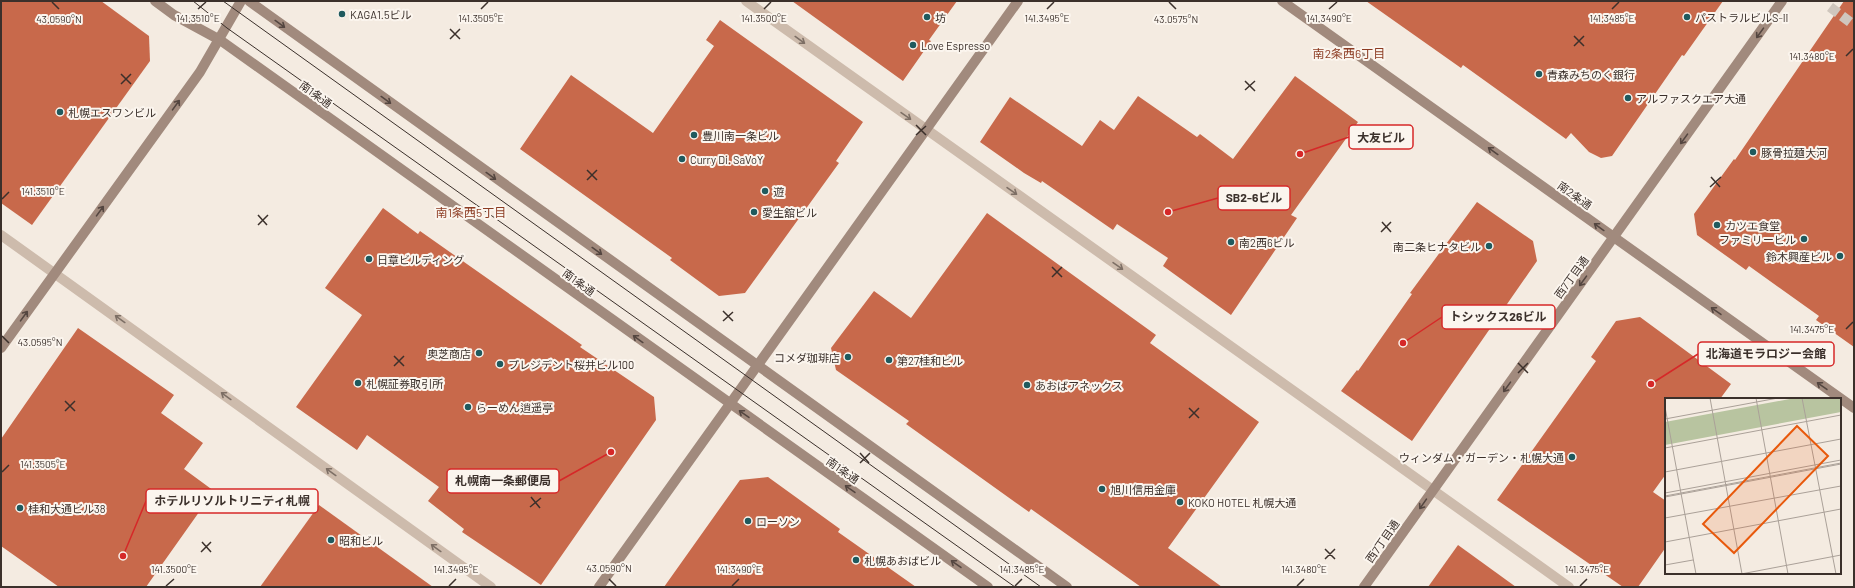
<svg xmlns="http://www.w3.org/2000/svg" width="1855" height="588" viewBox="0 0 1855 588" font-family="Barlow,'Noto Sans JP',sans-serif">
  <rect width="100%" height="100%" fill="#f4ebe1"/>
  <g fill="#c8694b">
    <path d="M 1,1 L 101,1 L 149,36 L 150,61 L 32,225 L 1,203 Z"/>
    <path d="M 792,1 L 957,1 L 929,40 L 931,41 L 903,81 Z"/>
    <path d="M 1366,1 L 1723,1 L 1684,56 L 1682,55 L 1612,156 L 1601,158 L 1589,152 L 1571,133 L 1566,139 L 1463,65 L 1461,68 Z"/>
    <path d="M 1844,1 L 1854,1 L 1854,347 L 1816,320 L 1819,316 L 1749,266 L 1746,270 L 1697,235 L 1694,214 L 1734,159 L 1735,160 Z"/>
    <path d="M 720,20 L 863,122 L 836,161 L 839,163 L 745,293 L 719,296 L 670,260 L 672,258 L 520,149 L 571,75 L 653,133 L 714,46 L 706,40 Z"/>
    <path d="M 1295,76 L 1358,122 L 1291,215 L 1297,218 L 1231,315 L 1163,266 L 1168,258 L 1117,224 L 1113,230 L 1042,181 L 1041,183 L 1024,173 L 980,142 L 1010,97 L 1082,146 L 1100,120 L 1114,130 L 1138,96 L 1197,137 L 1200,134 L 1233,159 Z"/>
    <path d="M 1477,202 L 1533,241 L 1537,261 L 1412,441 L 1341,391 L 1357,370 L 1358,371 L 1412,294 L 1410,293 Z"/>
    <path d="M 383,208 L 418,234 L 420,231 L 582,345 L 580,347 L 654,397 L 656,420 L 541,585 L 462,532 L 464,529 L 428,501 L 439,487 L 367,435 L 357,450 L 296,407 L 362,315 L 325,288 Z"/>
    <path d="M 987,213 L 1156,335 L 1150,343 L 1259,422 L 1168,548 L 1222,587 L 1141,587 L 1031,509 L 1029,512 L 906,424 L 909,421 L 836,370 L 831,348 L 874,291 L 911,318 Z"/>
    <path d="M 1640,317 L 1731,384 L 1720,399 L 1666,399 L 1666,474 L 1653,492 L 1666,501 L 1666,547 L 1638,587 L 1623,587 L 1497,500 L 1596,361 L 1591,357 L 1616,321 Z"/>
    <path d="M 78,328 L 174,395 L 161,413 L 203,443 L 184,469 L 214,491 L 146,587 L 59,587 L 1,546 L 1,439 Z"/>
    <path d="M 768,477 L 840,529 L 838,532 L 916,587 L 664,587 L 740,480 Z"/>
    <path d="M 319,505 L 433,587 L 260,587 Z"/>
    <path d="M 1458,545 L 1516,587 L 1428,587 Z"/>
  </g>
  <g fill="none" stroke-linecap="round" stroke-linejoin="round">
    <path stroke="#cfc6bd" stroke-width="10" stroke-dasharray="10 5" stroke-linecap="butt" d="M 1830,7 L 1854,25"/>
    <g stroke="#cdbbac" stroke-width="10">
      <path d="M 746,1 L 1569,587"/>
      <path d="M 1,235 L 491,587"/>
    </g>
    <g stroke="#a18a7d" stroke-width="10">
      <path d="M 155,1 L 174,15 L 220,40 L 988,587"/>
      <path d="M 249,1 L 1067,587"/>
      <path d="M 1282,1 L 1854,408"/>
      <path d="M 1,348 L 200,72 L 241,1"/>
      <path d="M 599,587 L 1018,1"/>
      <path d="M 1364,587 L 1782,1"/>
    </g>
    <g stroke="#3b302b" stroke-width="1">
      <path d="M 193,1 L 227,28 L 1015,587"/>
      <path d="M 223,1 L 1041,587"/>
    </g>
  </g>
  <defs><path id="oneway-shaft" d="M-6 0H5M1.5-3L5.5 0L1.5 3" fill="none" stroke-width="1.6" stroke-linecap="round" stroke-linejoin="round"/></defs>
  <g stroke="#544640">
    <use href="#oneway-shaft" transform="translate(280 24) rotate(36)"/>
    <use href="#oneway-shaft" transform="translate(1760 33) rotate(126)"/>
    <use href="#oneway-shaft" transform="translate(386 100) rotate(36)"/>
    <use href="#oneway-shaft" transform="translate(176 105) rotate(-54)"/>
    <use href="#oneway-shaft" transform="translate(1684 139) rotate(126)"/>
    <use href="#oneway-shaft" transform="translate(1493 151) rotate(-144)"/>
    <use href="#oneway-shaft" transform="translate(491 176) rotate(36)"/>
    <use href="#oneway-shaft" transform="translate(100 211) rotate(-54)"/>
    <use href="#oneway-shaft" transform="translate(1599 227) rotate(-144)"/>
    <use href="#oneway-shaft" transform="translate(597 251) rotate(36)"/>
    <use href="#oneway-shaft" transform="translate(1583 281) rotate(126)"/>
    <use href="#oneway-shaft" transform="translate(1716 311) rotate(-145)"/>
    <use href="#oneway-shaft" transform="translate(24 316) rotate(-54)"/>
    <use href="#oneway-shaft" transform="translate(638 339) rotate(-144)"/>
    <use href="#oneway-shaft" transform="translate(1822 386) rotate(-145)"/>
    <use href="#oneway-shaft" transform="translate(1507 387) rotate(126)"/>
    <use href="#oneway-shaft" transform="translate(744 414) rotate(-145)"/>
    <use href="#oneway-shaft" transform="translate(850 489) rotate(-145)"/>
    <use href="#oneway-shaft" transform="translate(1423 504) rotate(125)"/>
    <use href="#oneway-shaft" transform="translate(956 564) rotate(-145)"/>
  </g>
  <g stroke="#7d6f65">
    <use href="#oneway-shaft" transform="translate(800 40) rotate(36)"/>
    <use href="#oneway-shaft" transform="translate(906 116) rotate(35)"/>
    <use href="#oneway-shaft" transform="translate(1012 191) rotate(35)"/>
    <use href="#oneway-shaft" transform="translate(1118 266) rotate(35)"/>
    <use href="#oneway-shaft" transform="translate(120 319) rotate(-144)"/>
    <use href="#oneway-shaft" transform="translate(226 396) rotate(-144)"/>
    <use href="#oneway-shaft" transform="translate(331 472) rotate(-144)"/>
    <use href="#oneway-shaft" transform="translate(436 548) rotate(-144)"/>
  </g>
  <path fill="none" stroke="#3b302b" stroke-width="1.5" d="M 52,2 L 59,9M 1169,2 L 1176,9M 198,9 L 206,2M 481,9 L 488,2M 764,9 L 771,2M 1047,9 L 1054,2M 1329,9 L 1337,2M 1612,9 L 1619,2M 450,29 L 460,39M 1574,36 L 1584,46M 450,39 L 460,29M 1574,46 L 1584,36M 1846,56 L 1853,49M 121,74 L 131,84M 1245,81 L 1255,91M 121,84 L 131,74M 1245,90 L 1255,81M 916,125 L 926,135M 916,135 L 926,126M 587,170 L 597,180M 1711,177 L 1720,187M 587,180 L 597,170M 1710,187 L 1721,177M 2,199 L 9,192M 258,215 L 267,225M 1382,222 L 1391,232M 258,225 L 268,215M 1381,232 L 1391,222M 1052,267 L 1062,277M 1052,277 L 1062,267M 723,311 L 733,321M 723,321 L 733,312M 1846,329 L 1853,322M 2,336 L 9,343M 394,356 L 404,366M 1518,363 L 1528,373M 394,366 L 404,356M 1518,373 L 1528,363M 65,401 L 75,411M 1189,408 L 1199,418M 65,411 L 75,401M 1189,418 L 1199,408M 860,453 L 869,463M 860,463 L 870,453M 2,472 L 9,465M 531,497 L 540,508M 530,507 L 541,498M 202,542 L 211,552M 1325,549 L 1335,559M 201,552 L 211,542M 1325,559 L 1335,549M 609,579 L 616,586M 166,586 L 174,579M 449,586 L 456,579M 732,586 L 739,579M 1015,586 L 1022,579M 1297,586 L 1304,579M 1580,586 L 1587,579"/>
  <g fill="#1f5a5e" stroke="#fbf5ee" stroke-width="1.5">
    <circle cx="342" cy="14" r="4"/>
    <circle cx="927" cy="17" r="4"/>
    <circle cx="1687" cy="17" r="4"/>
    <circle cx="913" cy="45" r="4"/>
    <circle cx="1539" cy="74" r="4"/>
    <circle cx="1628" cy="98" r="4"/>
    <circle cx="60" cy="112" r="4"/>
    <circle cx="694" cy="135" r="4"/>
    <circle cx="1753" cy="152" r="4"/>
    <circle cx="682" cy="159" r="4"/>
    <circle cx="765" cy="191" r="4"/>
    <circle cx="754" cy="212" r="4"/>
    <circle cx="1717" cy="225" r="4"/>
    <circle cx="1804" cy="239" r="4"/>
    <circle cx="1231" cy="242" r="4"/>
    <circle cx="1489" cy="246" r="4"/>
    <circle cx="1840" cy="256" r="4"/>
    <circle cx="369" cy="259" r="4"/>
    <circle cx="479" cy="353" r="4"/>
    <circle cx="848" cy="357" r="4"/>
    <circle cx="889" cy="360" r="4"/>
    <circle cx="500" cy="364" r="4"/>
    <circle cx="358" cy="383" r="4"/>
    <circle cx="1027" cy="385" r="4"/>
    <circle cx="468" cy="407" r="4"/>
    <circle cx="1572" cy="457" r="4"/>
    <circle cx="1102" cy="489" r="4"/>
    <circle cx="1180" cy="502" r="4"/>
    <circle cx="20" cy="508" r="4"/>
    <circle cx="748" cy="521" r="4"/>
    <circle cx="331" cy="540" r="4"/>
    <circle cx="856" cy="560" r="4"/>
  </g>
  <g text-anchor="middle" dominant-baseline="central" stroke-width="4" stroke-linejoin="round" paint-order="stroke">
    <g font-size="11" fill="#3b302b" stroke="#fbf5ee" text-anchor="start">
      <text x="350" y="14">KAGA1.5ビル</text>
      <text x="935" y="17">坊</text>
      <text x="1695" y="17">パストラルビルS-II</text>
      <text x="921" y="45">Love Espresso</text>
      <text x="1547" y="74">青森みちのく銀行</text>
      <text x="1636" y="98">アルファスクエア大通</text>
      <text x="68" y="112">札幌エスワンビル</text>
      <text x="702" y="135">豊川南一条ビル</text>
      <text x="1761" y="152">豚骨拉麺大河</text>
      <text x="690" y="159">Curry Di. SaVoY</text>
      <text x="773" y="191">遊</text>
      <text x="762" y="212">愛生舘ビル</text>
      <text x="1725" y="225">カツエ食堂</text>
      <text x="1796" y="239" text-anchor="end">ファミリービル</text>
      <text x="1239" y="242">南2西6ビル</text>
      <text x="1481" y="246" text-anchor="end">南二条ヒナタビル</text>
      <text x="1832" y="256" text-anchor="end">鈴木興産ビル</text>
      <text x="377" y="259">日章ビルディング</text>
      <text x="471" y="353" text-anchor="end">奥芝商店</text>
      <text x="840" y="357" text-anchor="end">コメダ珈琲店</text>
      <text x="897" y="360">第27桂和ビル</text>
      <text x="508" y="364">プレジデント桜井ビル100</text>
      <text x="366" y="383">札幌証券取引所</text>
      <text x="1035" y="385">あおばアネックス</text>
      <text x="476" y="407">らーめん逍遥亭</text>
      <text x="1564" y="457" text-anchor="end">ウィンダム・ガーデン・札幌大通</text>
      <text x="1110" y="489">旭川信用金庫</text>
      <text x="1188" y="502">KOKO HOTEL 札幌大通</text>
      <text x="28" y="508">桂和大通ビル38</text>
      <text x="756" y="521">ローソン</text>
      <text x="339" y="540">昭和ビル</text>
      <text x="864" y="560">札幌あおばビル</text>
    </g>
    <g font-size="11" fill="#3b302b" stroke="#fbf5ee">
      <text transform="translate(316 94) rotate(36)">南1条通</text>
      <text transform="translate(1575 195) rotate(36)">南2条通</text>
      <text transform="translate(1571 277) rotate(-54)">西7丁目通</text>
      <text transform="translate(579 282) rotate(36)">南1条通</text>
      <text transform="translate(843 470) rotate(35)">南1条通</text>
      <text transform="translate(1382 541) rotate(-55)">西7丁目通</text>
    </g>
    <g font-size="12" fill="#8c3b22" stroke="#fbf5ee">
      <text x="1349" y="53">南2条西6丁目</text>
      <text x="471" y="212">南1条西5丁目</text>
    </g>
  </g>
  <g transform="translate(1665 398)">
    <rect width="176" height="176" fill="#f4ebe1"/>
    <path d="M 130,0 L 176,0 L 176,14 L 0,47 L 0,24 Z" fill="#b8c4a0"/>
    <path fill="none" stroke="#aaa098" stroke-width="1" d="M 45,0 L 77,176M 91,0 L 123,176M 137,0 L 171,176M 0,9 L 31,176M 0,21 L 113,0M 0,50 L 176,17M 0,74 L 176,41M 0,95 L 176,62M 0,98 L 176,65M 0,99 L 176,66M 0,120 L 176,88M 0,144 L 176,111M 0,167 L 28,162M 76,176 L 176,157"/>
    <path fill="#e8590c" fill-opacity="0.15" stroke="#e8590c" stroke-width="2" d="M 132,28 L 163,58 L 69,155 L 38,126 Z"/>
    <rect width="176" height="176" fill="none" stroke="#3b302b" stroke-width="2"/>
  </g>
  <g font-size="10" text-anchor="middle" fill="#3b302b" stroke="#fbf5ee" stroke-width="4" stroke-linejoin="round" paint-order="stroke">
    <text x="198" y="22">141.3510°E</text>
    <text x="481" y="22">141.3505°E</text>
    <text x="764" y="22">141.3500°E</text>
    <text x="1047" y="22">141.3495°E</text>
    <text x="1329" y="22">141.3490°E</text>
    <text x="1612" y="22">141.3485°E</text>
    <text x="59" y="23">43.0590°N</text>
    <text x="1176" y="23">43.0575°N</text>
    <text x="1812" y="60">141.3480°E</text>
    <text x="43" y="195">141.3510°E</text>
    <text x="1812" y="333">141.3475°E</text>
    <text x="40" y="346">43.0595°N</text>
    <text x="43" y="468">141.3505°E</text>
    <text x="609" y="572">43.0590°N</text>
    <text x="174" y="573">141.3500°E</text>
    <text x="456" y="573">141.3495°E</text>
    <text x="739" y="573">141.3490°E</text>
    <text x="1022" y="573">141.3485°E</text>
    <text x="1304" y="573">141.3480°E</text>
    <text x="1587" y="573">141.3475°E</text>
  </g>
  <path fill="none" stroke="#d62828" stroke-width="1.5" d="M1300 154L1349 137M1168 212L1218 198M1403 343L1442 317M1651 384L1698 354M611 452L559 481M123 556L146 501"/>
  <g fill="#d62828" stroke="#fbf5ee" stroke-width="1.5">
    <circle cx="1300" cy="154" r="4"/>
    <circle cx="1168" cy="212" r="4"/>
    <circle cx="1403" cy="343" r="4"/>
    <circle cx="1651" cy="384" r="4"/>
    <circle cx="611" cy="452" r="4"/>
    <circle cx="123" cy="556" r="4"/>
  </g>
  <g fill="#fbf5ee" stroke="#d62828" stroke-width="1.5">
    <rect x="1349" y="125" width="64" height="24" rx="4"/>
    <rect x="1218" y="186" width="72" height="24" rx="4"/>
    <rect x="1442" y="305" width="113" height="24" rx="4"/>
    <rect x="1698" y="342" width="136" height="24" rx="4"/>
    <rect x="447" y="469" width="112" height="24" rx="4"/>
    <rect x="146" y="489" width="172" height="24" rx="4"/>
  </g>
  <g font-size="12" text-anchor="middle" font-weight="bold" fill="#3b302b">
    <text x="1381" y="142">大友ビル</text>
    <text x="1254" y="202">SB2-6ビル</text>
    <text x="1498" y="321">トシックス26ビル</text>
    <text x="1766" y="358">北海道モラロジー会館</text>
    <text x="503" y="485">札幌南一条郵便局</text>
    <text x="232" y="505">ホテルリソルトリニティ札幌</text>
  </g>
  <rect width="1855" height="588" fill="none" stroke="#3b302b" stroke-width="4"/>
</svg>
